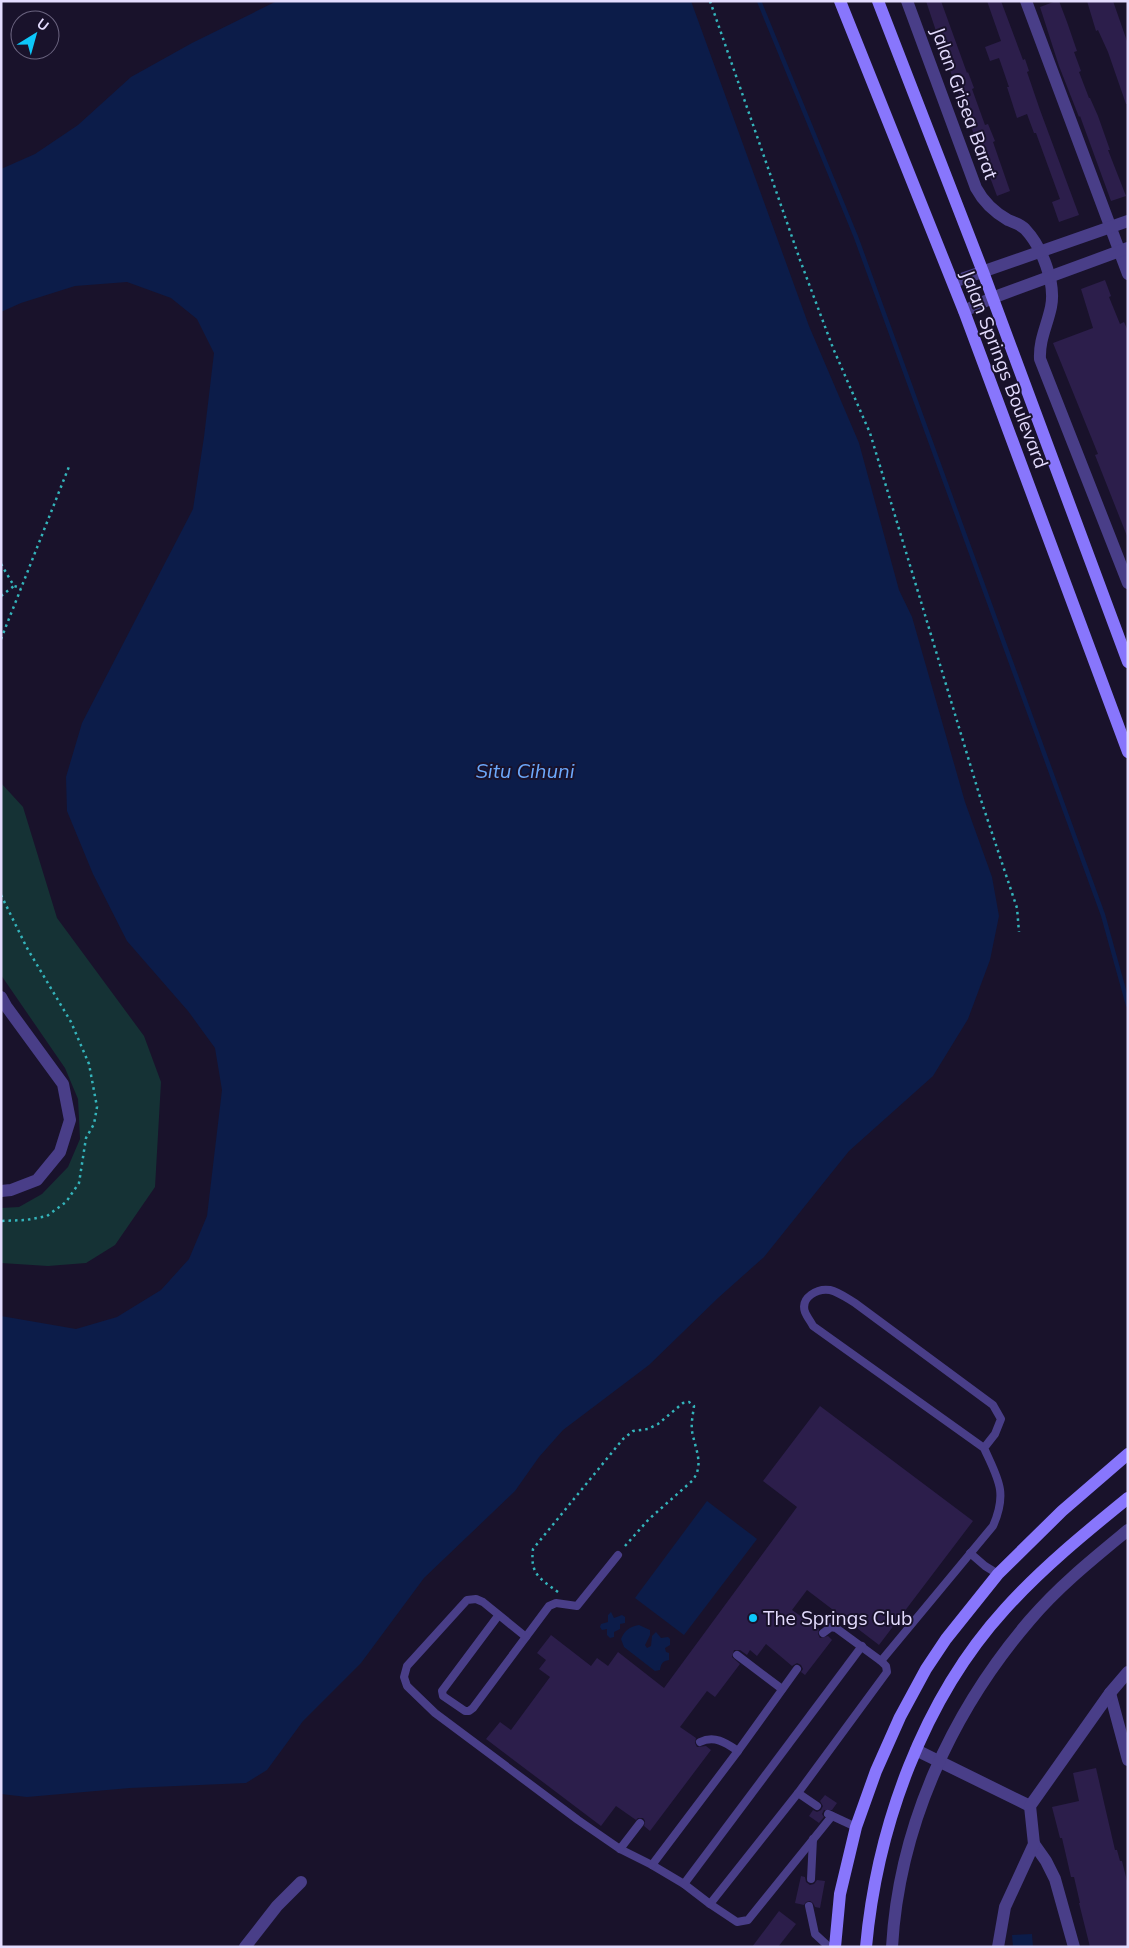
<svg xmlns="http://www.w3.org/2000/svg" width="1129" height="1948" viewBox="0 0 1129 1948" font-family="Mulish,sans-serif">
  <rect width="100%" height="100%" fill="#19122b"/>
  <path fill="#153235" d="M 1,783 L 23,807 L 57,918 L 144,1036 L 161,1082 L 155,1187 L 115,1245 L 86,1263 L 48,1266 L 1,1263 L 1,1208 L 19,1207 L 42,1194 L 68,1167 L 80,1139 L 78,1099 L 65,1068 L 1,975 Z"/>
  <g fill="#0c1c49">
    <path d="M 277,1 L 691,1 L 809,326 L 859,443 L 899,590 L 912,617 L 965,802 L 992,877 L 999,916 L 990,960 L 968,1019 L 933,1076 L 849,1151 L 764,1257 L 718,1298 L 649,1365 L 563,1430 L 539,1457 L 515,1491 L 424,1578 L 361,1663 L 303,1721 L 267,1770 L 246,1783 L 130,1788 L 27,1797 L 1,1794 L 1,1316 L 76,1329 L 117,1317 L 161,1290 L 189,1259 L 207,1216 L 222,1090 L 215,1048 L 188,1011 L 127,941 L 93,874 L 67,811 L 66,777 L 82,723 L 193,509 L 204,437 L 214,353 L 197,319 L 171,298 L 127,282 L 75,286 L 21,303 L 1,312 L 1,169 L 35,154 L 78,125 L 131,77 L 192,43 Z"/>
    <path d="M 707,1501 L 757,1539 L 684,1635 L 635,1598 Z"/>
    <path d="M 611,1612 L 614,1618 L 622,1615 L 625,1617 L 625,1623 L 620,1624 L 620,1629 L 614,1632 L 614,1637 L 610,1638 L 607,1635 L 607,1629 L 602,1630 L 600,1627 L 601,1624 L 608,1622 L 608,1615 Z"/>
    <path d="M 639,1625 L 650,1630 L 650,1635 L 645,1645 L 647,1648 L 651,1646 L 652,1636 L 656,1632 L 661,1638 L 668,1637 L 670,1639 L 670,1645 L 665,1648 L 666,1652 L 669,1653 L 669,1660 C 663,1661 661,1663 660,1670 L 655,1671 L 624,1647 L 621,1639 C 625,1630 629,1627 639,1625 Z"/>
    <path d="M 1032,1934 L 1033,1947 L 1013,1947 L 1012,1935 Z"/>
  </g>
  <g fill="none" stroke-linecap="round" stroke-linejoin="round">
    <path stroke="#0c1c49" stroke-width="4.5" d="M 759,1 L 856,237 L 1103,915 L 1128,1005"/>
  </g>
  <g fill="#2c1e4b">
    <path d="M 926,1 L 941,1 L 967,73 L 968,72 L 974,88 L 972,89 L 985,125 L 988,124 L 995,141 L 993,142 L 1010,191 L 997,196 L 942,49 Z"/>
    <path d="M 987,1 L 1001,1 L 1023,60 L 1025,59 L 1029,71 L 1027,72 L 1040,110 L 1079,215 L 1059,222 L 1052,202 L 1060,199 L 1036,133 L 1034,133 L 1027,114 L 1017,118 L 1007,87 L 1009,87 L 999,58 L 990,61 L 985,47 L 1001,41 Z"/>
    <path d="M 1056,1 L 1059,1 L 1067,22 L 1077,51 L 1074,52 L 1081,71 L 1079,72 L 1089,98 L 1090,98 L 1098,116 L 1110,150 L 1108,150 L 1126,196 L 1111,201 L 1080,116 L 1079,117 L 1059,66 L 1040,7 Z"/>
    <path d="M 1087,1 L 1113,1 L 1128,44 L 1128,104 L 1126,104 L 1108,52 L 1098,30 L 1096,31 Z"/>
    <path d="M 1105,280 L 1111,296 L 1109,297 L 1120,324 L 1124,322 L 1128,331 L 1127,536 L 1095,455 L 1098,454 L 1053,343 L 1093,328 L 1081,289 Z"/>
    <path d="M 820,1406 L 973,1521 L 879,1645 L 807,1590 L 792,1610 L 819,1629 L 818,1634 L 820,1638 L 828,1636 L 832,1640 L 805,1675 L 801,1672 L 803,1669 L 801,1665 L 797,1663 L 792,1666 L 766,1644 L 757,1656 L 750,1650 L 747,1655 L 740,1650 L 734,1650 L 732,1657 L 740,1664 L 715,1697 L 707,1691 L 680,1727 L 696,1738 L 695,1743 L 697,1747 L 706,1746 L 711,1750 L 650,1831 L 644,1826 L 645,1821 L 643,1818 L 638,1818 L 636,1820 L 616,1806 L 601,1826 L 486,1739 L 500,1722 L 511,1730 L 550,1677 L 539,1669 L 546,1660 L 537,1653 L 551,1635 L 591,1666 L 597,1658 L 608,1666 L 618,1652 L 664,1688 L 797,1507 L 763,1481 Z"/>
    <path d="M 1096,1768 L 1115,1850 L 1117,1850 L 1120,1861 L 1122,1861 L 1128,1885 L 1128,1947 L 1090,1947 L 1079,1903 L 1080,1903 L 1074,1877 L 1071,1877 L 1062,1838 L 1060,1838 L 1052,1807 L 1079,1801 L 1073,1773 Z"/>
    <path d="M 825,1795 L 837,1803 L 832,1810 L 824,1810 L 822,1814 L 824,1817 L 819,1823 L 809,1816 L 813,1810 L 817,1812 L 821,1810 L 823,1806 L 820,1801 Z"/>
    <path d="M 801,1876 L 805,1877 L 806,1882 L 810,1885 L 814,1884 L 817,1880 L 825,1881 L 820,1908 L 815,1907 L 813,1903 L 810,1901 L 806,1902 L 804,1905 L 795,1903 Z"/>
    <path d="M 779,1911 L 796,1924 L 778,1947 L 752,1947 Z"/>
  </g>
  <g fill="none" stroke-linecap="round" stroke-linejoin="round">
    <g stroke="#34b4bb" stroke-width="2.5" stroke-dasharray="2.5 4" stroke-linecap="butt">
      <path d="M 710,1 L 800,260 L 833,348 L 870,433 L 980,797 L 1017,908 L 1019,932"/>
      <path d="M 1,564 L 14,586 L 21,588"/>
      <path d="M 1,596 L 14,586"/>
      <path d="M 1,639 L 70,464"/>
      <path d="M 1,895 L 27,948 L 71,1022 L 89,1064 L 97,1107 L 94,1124 L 86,1138 L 79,1183 L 66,1202 L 47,1216 L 26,1220 L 1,1221"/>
      <path d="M 558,1592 C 539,1578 530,1574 533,1549 L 623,1439 L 633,1431 L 648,1429 L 658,1424 L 683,1403 L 689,1402 L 694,1406 C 693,1414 691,1423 692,1431 C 695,1449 705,1465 692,1481 L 649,1519 L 625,1546"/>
    </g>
    <g stroke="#493e88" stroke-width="8">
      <path d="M 970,1553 L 985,1566 L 998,1574"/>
      <path d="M 498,1616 L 442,1691 L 443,1696 L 465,1711 L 469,1711 L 473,1708 L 549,1606 L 556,1603 L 577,1606 L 618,1555"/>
      <path d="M 526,1637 L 483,1602 L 476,1599 L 467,1600 L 407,1666 L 404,1677 L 407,1686 L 435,1713 L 578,1820 L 620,1849 L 652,1865 L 684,1884 L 710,1904 L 798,1793 L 887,1672 L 886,1666 L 881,1661 L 836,1628 L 831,1627 L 823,1633"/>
      <path d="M 737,1655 L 782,1689"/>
      <path d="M 881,1661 L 993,1526 C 1008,1492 998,1479 984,1448 L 813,1326 C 811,1322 807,1317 805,1312 C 800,1297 818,1288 830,1290 C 839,1292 848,1299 855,1303 L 993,1405 L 1001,1419 L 995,1434 L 984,1448"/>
      <path d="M 700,1742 C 715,1735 726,1743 738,1751"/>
      <path d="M 798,1793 L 817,1806"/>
      <path d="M 828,1814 L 856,1827"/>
      <path d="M 620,1849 L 640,1823"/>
      <path d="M 652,1865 L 738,1751 L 797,1669"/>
      <path d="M 811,1879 L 813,1839"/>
      <path d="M 684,1884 L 862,1646"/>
      <path d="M 710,1904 L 737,1922 L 748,1920 L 832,1816"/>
      <path d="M 809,1906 L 815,1934 L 829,1947"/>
    </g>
    <g stroke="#493e88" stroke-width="12">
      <path d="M 907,1 L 976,188 C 984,203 994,212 1008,220 C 1015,223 1020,224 1025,229 C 1042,247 1056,283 1051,307 C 1047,326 1039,340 1040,359 L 1128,583"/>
      <path d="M 1026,1 L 1128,274"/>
      <path d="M 953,282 L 1128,221"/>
      <path d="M 964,311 L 992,298 L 1128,248"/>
      <path d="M 1,997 L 6,1006 L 63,1084 L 70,1120 L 60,1152 L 37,1180 L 11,1190 L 1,1191"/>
      <path d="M 1110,1693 L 1128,1760"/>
      <path d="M 916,1750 L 1030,1806"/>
      <path d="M 1034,1844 L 1046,1861 L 1055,1879 L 1074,1947"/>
      <path d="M 245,1947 L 277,1906 L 301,1882"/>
      <path d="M 892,1947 C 899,1826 952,1711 1030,1620 C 1059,1586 1094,1558 1128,1530"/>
      <path d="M 998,1947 L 1005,1907 L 1034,1844 L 1030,1806 L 1110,1693 L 1128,1672"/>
    </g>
    <g stroke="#8876fc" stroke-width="12">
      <path d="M 840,1 L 964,311 L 1128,752"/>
      <path d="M 878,1 L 983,272 L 1128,662"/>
      <path d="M 835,1947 L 840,1894 L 856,1827 L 876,1771 L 900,1717 L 926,1669 L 946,1639 L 998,1574 L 1062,1511 L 1128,1454"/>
      <path d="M 866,1947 C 877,1827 923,1699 1005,1609 C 1042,1568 1085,1533 1128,1498"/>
    </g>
  </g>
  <circle fill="#0dc7fa" stroke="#19122b" stroke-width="2" cx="753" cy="1618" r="5"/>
  <g text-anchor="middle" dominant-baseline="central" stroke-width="4" stroke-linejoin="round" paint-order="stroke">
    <g font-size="19" fill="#e4dcfe" stroke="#19122b">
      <text transform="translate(965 103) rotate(70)">Jalan Grisea Barat</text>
      <text transform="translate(1005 369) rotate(69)">Jalan Springs Boulevard</text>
    </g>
    <g font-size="19" fill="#e4dcfe" stroke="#19122b" text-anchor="start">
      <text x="763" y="1618">The Springs Club</text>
    </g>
    <g font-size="20" font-style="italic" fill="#6da9fc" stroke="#19122b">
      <text x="525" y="770">Situ Cihuni</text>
    </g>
  </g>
  <rect width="1129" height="1948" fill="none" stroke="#e4dcfe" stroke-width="5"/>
  <g transform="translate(35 35) rotate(37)"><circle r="24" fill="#19122b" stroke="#6a637f"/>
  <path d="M0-4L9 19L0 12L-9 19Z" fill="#0dc7fa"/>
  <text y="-8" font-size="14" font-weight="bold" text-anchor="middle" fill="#e4dcfe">U</text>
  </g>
</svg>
